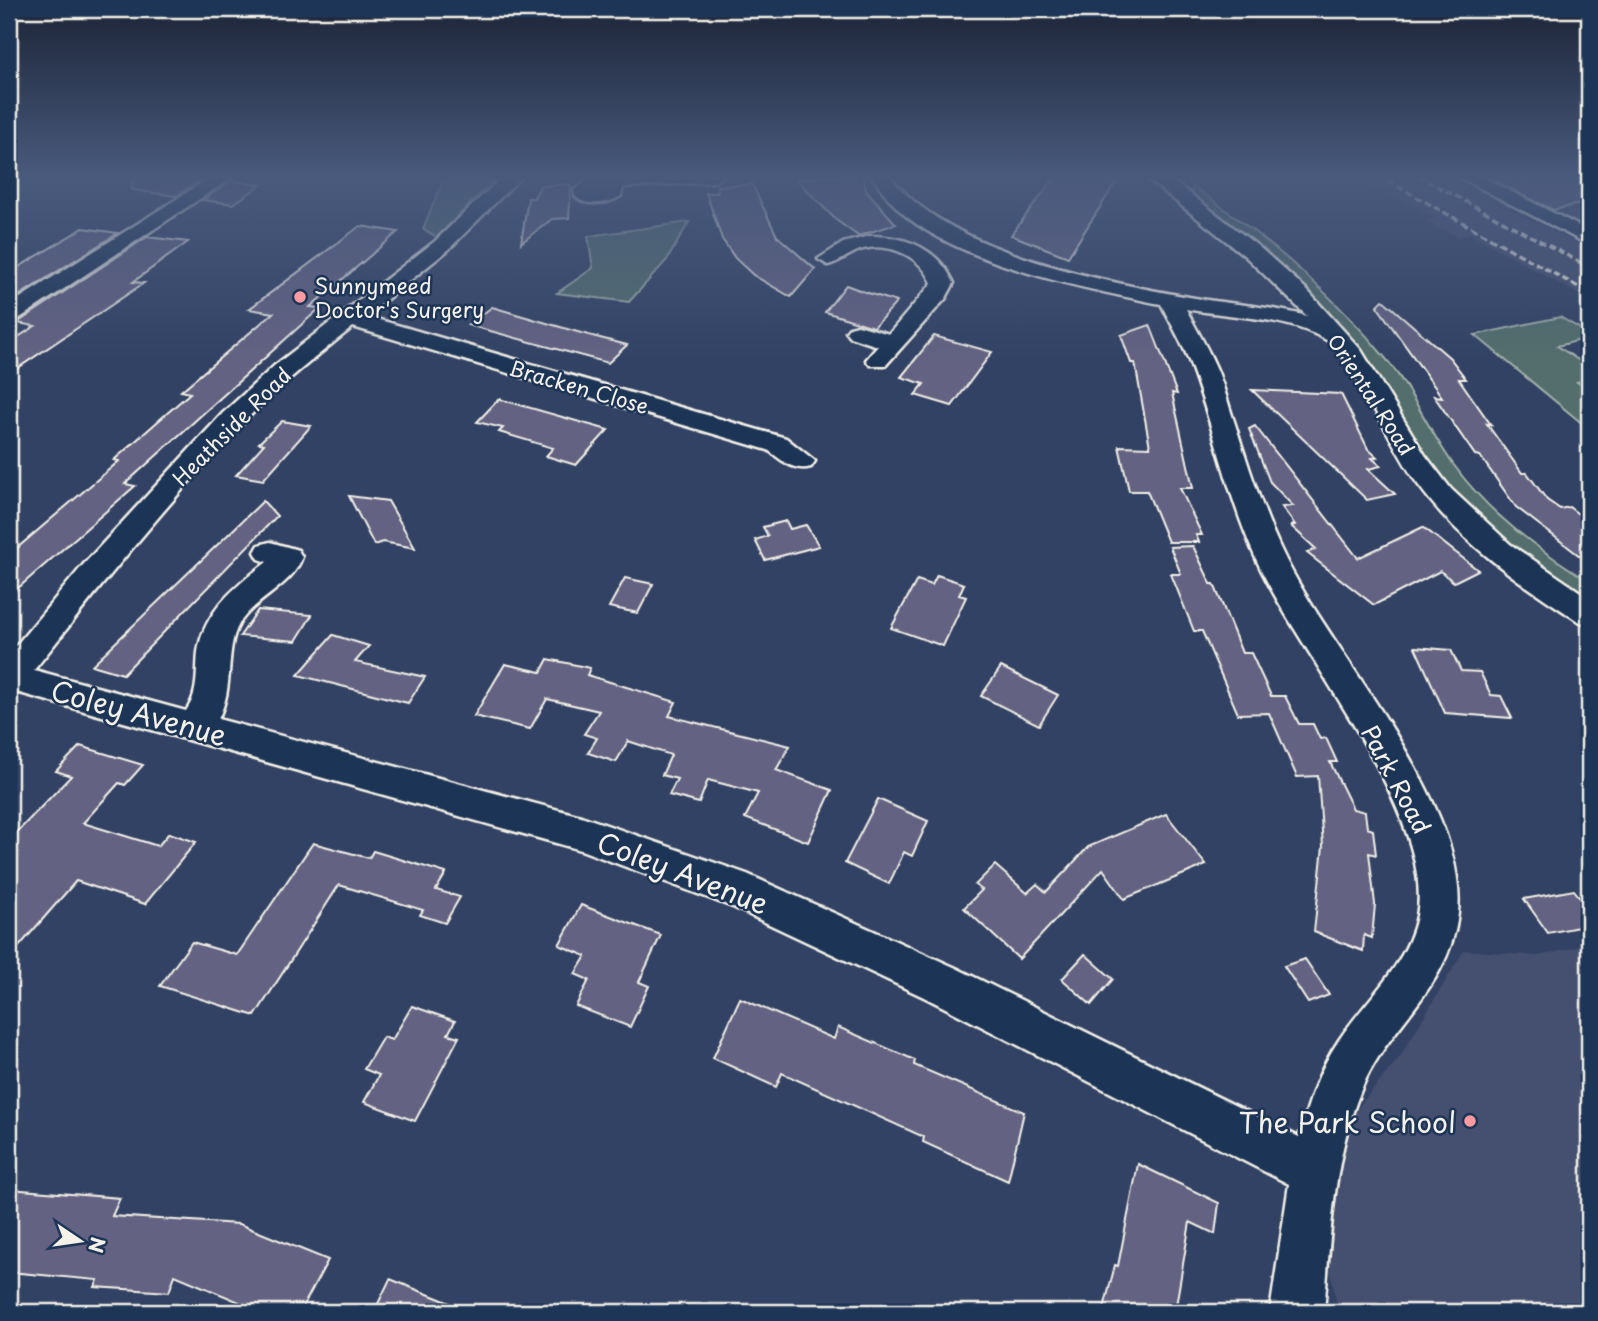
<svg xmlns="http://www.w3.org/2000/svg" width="1598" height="1321" viewBox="0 0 1598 1321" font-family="'Playpen Sans',sans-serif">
  <rect width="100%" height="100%" fill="#324264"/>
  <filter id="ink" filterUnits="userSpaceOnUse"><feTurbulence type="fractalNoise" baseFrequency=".0143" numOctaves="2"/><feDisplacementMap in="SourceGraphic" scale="14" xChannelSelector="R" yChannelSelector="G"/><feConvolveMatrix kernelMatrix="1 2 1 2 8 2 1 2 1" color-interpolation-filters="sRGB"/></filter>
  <g filter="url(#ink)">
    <g fill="#454f6f">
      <path d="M 1355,176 L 1445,176 L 1589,250 L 1589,300 L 1471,234 L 1458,237 L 1424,221 L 1436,218 Z"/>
      <path d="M 1480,176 L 1589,176 L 1589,230 L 1506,188 Z"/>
      <path d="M 1589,944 L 1589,1312 L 1338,1312 L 1330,1269 L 1339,1139 L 1361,1104 L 1399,1058 L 1464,950 L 1539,956 Z"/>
    </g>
    <g fill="#526e6c" stroke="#a3b0aa" stroke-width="2">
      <path d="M 444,178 L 492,181 L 437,237 L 423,229 Z"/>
      <path d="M 1193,186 C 1265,237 1331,291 1387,360 C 1413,391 1429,431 1453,464 C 1489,514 1537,549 1589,581 L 1589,604 L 1491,538 L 1440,484 L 1362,358 L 1190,198 Z"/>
      <path d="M 689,222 L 667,260 L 629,302 L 557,293 L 593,268 L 588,236 Z"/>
      <path d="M 1560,317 L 1589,334 L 1589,338 L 1557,346 L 1589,367 L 1589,378 L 1577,382 L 1589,390 L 1589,425 L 1584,425 L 1475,335 Z"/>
    </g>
    <g fill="#646282" stroke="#f4f1e8" stroke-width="2">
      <path d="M 133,176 L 193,176 L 206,177 L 176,196 L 132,190 Z"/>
      <path d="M 835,176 L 862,176 L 867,191 L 896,224 L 858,236 L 836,220 L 796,179 Z"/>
      <path d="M 1056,176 L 1120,176 L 1068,257 L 1011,235 Z"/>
      <path d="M 1485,176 L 1589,176 L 1589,202 L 1553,210 Z"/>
      <path d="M 231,181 L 261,185 L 233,204 L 203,200 Z"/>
      <path d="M 571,184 L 569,218 L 552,219 L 521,243 L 528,198 L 534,198 L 540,186 Z"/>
      <path d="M 752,184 L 777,236 L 815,269 L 791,297 L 753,275 L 735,258 L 722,239 L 706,193 L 718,193 L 717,186 Z"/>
      <path d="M 360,226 L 398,232 L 310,307 L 320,308 L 125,484 L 135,486 L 9,596 L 9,555 L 119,461 L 114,460 L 190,393 L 181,391 L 273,313 L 249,309 Z"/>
      <path d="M 83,228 L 118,233 L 9,302 L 9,273 Z"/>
      <path d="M 147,237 L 188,242 L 133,282 L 144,283 L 9,374 L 9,343 L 35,326 L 17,323 Z"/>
      <path d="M 846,285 L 862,291 L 897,302 L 874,327 L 825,312 Z"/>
      <path d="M 1383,300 L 1450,358 L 1466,379 L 1459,379 L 1491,425 L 1487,424 L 1522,473 L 1527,473 L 1547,500 L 1560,509 L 1569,507 L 1589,522 L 1589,563 L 1516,507 L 1480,456 L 1475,455 L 1434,396 L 1442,397 L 1377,306 Z"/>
      <path d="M 492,307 L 581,333 L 627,345 L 608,363 L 468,325 Z"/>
      <path d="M 1150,325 L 1177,394 L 1172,393 L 1193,488 L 1180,488 L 1202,535 L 1196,535 L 1199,542 L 1168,542 L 1147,491 L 1129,491 L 1119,446 L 1150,447 L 1135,363 L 1131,363 L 1121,335 Z"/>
      <path d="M 934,336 L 992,352 L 952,406 L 915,395 L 924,384 L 901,377 Z"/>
      <path d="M 1252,390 L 1341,394 L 1368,449 L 1377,457 L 1372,458 L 1381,466 L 1368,469 L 1395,494 L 1367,500 Z"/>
      <path d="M 499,399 L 608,430 L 576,465 L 546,456 L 553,448 L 499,432 L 503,428 L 477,422 Z"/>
      <path d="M 282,421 L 311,426 L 263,480 L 236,475 L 264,444 L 259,443 Z"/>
      <path d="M 1255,426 L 1358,558 L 1423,527 L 1478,570 L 1454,582 L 1440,571 L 1374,605 L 1307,553 L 1316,549 L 1291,526 L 1295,525 L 1282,507 L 1293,506 L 1270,482 L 1249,429 Z"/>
      <path d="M 349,496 L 388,501 L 415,548 L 383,542 L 374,545 Z"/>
      <path d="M 263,501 L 277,516 L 123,674 L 92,665 Z"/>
      <path d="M 786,521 L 790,529 L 806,525 L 819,546 L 765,560 L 755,540 L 768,536 L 763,527 Z"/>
      <path d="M 1193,546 L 1211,584 L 1214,584 L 1242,653 L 1251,653 L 1271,696 L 1285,696 L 1299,724 L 1313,724 L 1320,739 L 1326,738 L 1337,762 L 1330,762 L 1353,809 L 1365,812 L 1367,828 L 1373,830 L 1376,855 L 1369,853 L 1375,904 L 1372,938 L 1364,935 L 1363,951 L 1314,932 L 1323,846 L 1318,776 L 1297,777 L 1269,713 L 1238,714 L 1202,631 L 1194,631 L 1171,574 L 1181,574 L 1170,547 Z"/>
      <path d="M 937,575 L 964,584 L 959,595 L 966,597 L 943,646 L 891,628 L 917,580 L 932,585 Z"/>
      <path d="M 625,578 L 653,584 L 638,613 L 609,607 Z"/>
      <path d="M 258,610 L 312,615 L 296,641 L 240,636 Z"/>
      <path d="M 333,635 L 369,646 L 355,662 L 425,677 L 408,703 L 298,675 Z"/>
      <path d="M 1415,647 L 1451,650 L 1461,671 L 1480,672 L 1491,695 L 1501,696 L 1512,718 L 1445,713 Z"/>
      <path d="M 548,659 L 590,668 L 587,675 L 676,702 L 669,716 L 790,746 L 776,770 L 832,790 L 808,842 L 745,818 L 758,793 L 708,780 L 699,803 L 669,795 L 677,779 L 662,775 L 671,755 L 628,741 L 616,762 L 588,753 L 597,738 L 584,734 L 599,711 L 547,699 L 530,729 L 474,716 L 505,664 L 541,672 Z"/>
      <path d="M 1001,667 L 1058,695 L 1039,725 L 981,696 Z"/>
      <path d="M 80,746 L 143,765 L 125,785 L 119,783 L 83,823 L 158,846 L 169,833 L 196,842 L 145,904 L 76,881 L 9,958 L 9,828 L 18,831 L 71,776 L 56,771 Z"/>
      <path d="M 878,799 L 928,821 L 912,856 L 904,852 L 889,884 L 845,863 Z"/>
      <path d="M 1166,814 L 1206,865 L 1124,899 L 1103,869 L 1019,959 L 964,908 L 982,890 L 975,885 L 995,865 L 1027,893 L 1037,884 L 1046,892 L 1088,847 Z"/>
      <path d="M 313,843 L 369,858 L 373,851 L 446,873 L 436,890 L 460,897 L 445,923 L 420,915 L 423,910 L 339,885 L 255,1016 L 160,986 L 192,942 L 237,955 Z"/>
      <path d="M 1574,890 L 1589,909 L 1589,925 L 1548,933 L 1524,899 Z"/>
      <path d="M 581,905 L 661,935 L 639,982 L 649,986 L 630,1027 L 576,1006 L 589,980 L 575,974 L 586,956 L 559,945 Z"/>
      <path d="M 1085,954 L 1113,979 L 1091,1005 L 1062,979 Z"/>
      <path d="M 1305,959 L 1329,995 L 1308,1003 L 1284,966 Z"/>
      <path d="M 740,998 L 834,1039 L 838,1027 L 915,1060 L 914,1065 L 1024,1112 L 1008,1181 L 923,1142 L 924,1137 L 782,1073 L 776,1087 L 713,1058 Z"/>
      <path d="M 412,1006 L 455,1021 L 448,1034 L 459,1037 L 415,1121 L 364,1102 L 379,1075 L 364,1069 L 383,1037 L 392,1040 Z"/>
      <path d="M 1138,1164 L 1219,1203 L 1215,1234 L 1190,1222 L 1175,1312 L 1103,1312 L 1115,1265 L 1118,1266 Z"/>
      <path d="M 9,1189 L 120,1198 L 112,1216 L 239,1224 L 328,1260 L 300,1312 L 263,1312 L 175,1275 L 169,1292 L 95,1287 L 98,1280 L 9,1272 Z"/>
      <path d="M 390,1279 L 470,1311 L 470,1312 L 374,1312 Z"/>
    </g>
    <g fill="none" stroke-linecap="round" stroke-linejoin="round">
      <g stroke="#f4f1e8" stroke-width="5">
        <g id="minor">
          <path d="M 213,176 L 234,176 L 17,320 L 9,322 L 9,305 Z"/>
          <path d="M 503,176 L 522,176 L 448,250 L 366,316 L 786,438 L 815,461 L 811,467 C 793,472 782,460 768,450 L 353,327 C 314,358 275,389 241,425 C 167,503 100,587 34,670 L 186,711 C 199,693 196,673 198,652 C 204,611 236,586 267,562 L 259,559 L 255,552 L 259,545 L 270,542 L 298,550 L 302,557 C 293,586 255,598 239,624 C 224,651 235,687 218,719 L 581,816 L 747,874 L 956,968 L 1299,1137 C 1308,1104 1319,1069 1339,1040 C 1366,999 1407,966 1417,916 C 1436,815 1299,654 1257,561 C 1228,498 1215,430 1191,366 C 1184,345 1171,324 1161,304 C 1085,289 968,265 907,217 C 893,205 882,191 872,176 L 890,176 C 947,254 1115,284 1207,300 C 1240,305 1274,307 1307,316 L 1245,256 L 1144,176 L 1165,176 L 1185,190 L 1259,247 L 1305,288 L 1361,350 L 1425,455 L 1451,489 L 1510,544 L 1589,598 L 1589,625 L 1578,621 C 1518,582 1459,542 1417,483 C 1397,456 1350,355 1330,342 C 1289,316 1233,318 1186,309 C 1195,327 1206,345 1214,363 C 1223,381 1227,402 1234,421 C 1249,468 1264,516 1286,560 C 1335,657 1469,804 1458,913 C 1450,989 1387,1025 1361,1090 C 1333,1157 1330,1240 1324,1312 L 1270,1312 L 1289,1184 L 926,998 L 735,908 L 581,850 L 9,690 L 9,654 L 83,565 L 223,413 L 274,366 L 434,242 Z"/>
          <path d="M 633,176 L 723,176 L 714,182 L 623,187 L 621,196 C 608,204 585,207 575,196 L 574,190 L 591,178 Z"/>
          <path d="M 1457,176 L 1480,176 L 1589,231 L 1589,245 Z"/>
          <path d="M 870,236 C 907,236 938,249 954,283 L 946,298 L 886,365 L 870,365 L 866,360 L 878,346 L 850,337 L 846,332 L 850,327 L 858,325 L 889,334 L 932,283 C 921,257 891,242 863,249 C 851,252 841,262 828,265 L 818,259 L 843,243 Z"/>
        </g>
      </g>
      <use href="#minor" fill="#1d3557" fill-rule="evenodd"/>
      <g stroke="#f4f1e8" stroke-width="3.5" stroke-dasharray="7 3.5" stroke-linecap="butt">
        <path d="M 1379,176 L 1589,293"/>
        <path d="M 1418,176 L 1589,267"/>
      </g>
    </g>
  </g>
  <linearGradient id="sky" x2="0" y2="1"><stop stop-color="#1c2437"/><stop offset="0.49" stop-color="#495a7d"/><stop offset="1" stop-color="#495a7d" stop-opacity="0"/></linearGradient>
  <rect width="1598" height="361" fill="url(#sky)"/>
  <g fill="#ff9aa2" stroke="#1d3557" stroke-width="2.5">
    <circle cx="300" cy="297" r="7"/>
    <circle cx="1470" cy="1121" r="7"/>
  </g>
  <g text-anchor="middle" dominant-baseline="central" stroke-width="5" stroke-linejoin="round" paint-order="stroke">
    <g font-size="21" fill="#f4f1e8" stroke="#1d3557" text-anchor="start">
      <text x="314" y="285">Sunnymeed<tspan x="314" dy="24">Doctor's Surgery</tspan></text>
    </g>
    <g font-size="21" fill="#f4f1e8" stroke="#1d3557">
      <text transform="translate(579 386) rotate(16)">Bracken Close</text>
      <text transform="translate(1372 394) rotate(57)">Oriental Road</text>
      <text transform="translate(231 426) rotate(-45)">Heathside Road</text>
    </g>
    <g font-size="24" fill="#f4f1e8" stroke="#1d3557">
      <text transform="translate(1397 779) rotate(62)">Park Road</text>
    </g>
    <g font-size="28" fill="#f4f1e8" stroke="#1d3557">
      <text transform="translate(139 712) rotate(15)">Coley Avenue</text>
      <text transform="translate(683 872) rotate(21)">Coley Avenue</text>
    </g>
    <g font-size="28" fill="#f4f1e8" stroke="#1d3557" text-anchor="end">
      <text x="1456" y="1121">The Park School</text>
    </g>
  </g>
  <rect width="1598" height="1321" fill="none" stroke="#1d3557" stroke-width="35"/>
  <rect x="18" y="18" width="1563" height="1286" fill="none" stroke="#f4f1e8" stroke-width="2.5" filter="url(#ink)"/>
  <g transform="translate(80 1241) rotate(103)" stroke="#1d3557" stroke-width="5" paint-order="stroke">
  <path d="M0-5L12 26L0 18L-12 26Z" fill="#f4f1e8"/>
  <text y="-10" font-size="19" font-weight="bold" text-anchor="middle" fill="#f4f1e8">N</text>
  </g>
</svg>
